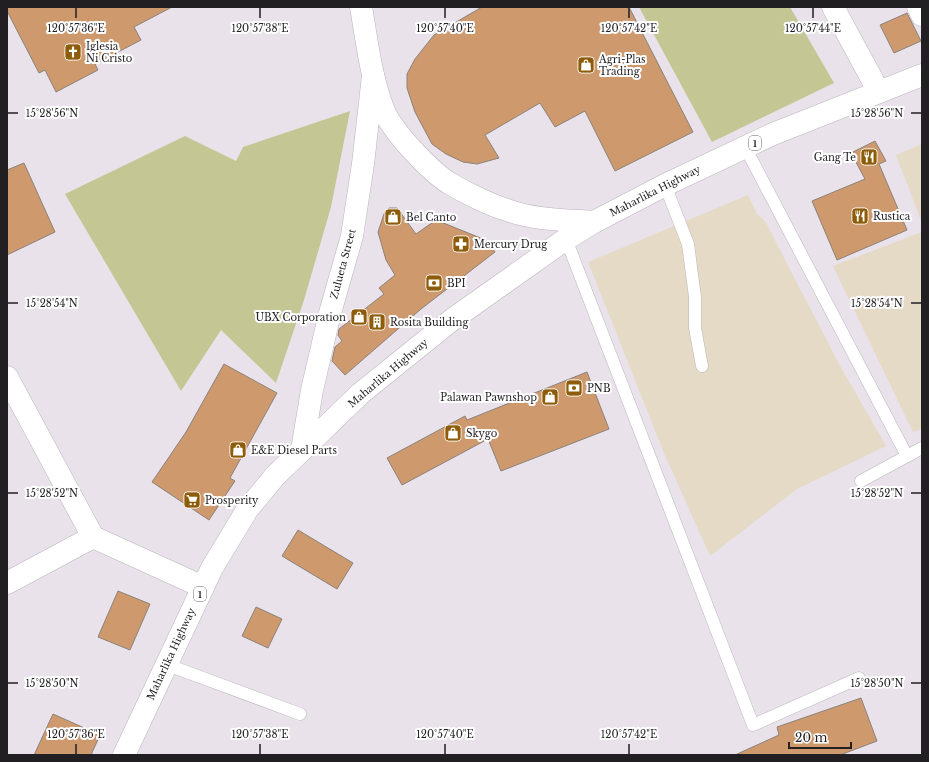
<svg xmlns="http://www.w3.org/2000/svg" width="929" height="762" viewBox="0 0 929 762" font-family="'Libre Baskerville',serif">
  <rect width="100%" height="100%" fill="#e9e2eb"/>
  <g fill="#e5dac5">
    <path d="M 922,144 L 922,223 L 896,155 Z"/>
    <path d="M 748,195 L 757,214 L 765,221 L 839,364 L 886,446 L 797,489 L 710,556 L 664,453 L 588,262 Z"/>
    <path d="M 922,232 L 922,429 L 913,432 L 833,266 Z"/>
  </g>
  <g fill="#c4c693">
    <path d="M 639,7 L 790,7 L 834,83 L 712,142 Z"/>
    <path d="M 350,111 L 331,207 L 304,300 L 276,383 L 221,330 L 181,391 L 65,194 L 185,136 L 236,161 L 243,147 Z"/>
  </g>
  <g fill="#ce996c" stroke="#8b827c">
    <path d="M 7,7 L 172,7 L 134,27 L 141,40 L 95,64 L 98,70 L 56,92 L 45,70 L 39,73 L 7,11 Z"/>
    <path d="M 482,7 L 629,7 L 693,132 L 615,171 L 585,111 L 555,127 L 540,103 L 485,135 L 499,158 L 477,164 L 463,162 L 446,154 L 432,144 L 415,112 L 407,88 L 407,74 L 415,59 L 434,35 Z"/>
    <path d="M 907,13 L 921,41 L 894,53 L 880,25 Z"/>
    <path d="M 875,141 L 886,161 L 879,164 L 907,230 L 837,260 L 812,201 L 865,179 L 851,153 Z"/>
    <path d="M 24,163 L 55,232 L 7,255 L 7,170 Z"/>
    <path d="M 389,208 L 397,208 L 416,234 L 436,220 L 488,241 L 495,252 L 421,309 L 345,375 L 332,361 L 335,347 L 342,341 L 338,335 L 339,329 L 384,294 L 379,288 L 395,275 L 386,260 L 378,232 L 384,214 Z"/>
    <path d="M 224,364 L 277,393 L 230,478 L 235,481 L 209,520 L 152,482 L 186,432 Z"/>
    <path d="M 587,372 L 609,429 L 501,471 L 488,439 L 402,485 L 387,458 L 465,416 L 467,420 Z"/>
    <path d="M 298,530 L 353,563 L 337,589 L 282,556 Z"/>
    <path d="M 118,591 L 150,604 L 130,650 L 98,637 Z"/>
    <path d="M 256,607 L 282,619 L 268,648 L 242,636 Z"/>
    <path d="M 861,698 L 877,741 L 840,755 L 735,755 L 779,735 L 777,727 Z"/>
    <path d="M 53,714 L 100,735 L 91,755 L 34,755 Z"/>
  </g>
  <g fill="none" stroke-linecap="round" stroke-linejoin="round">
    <g stroke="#bbb4bc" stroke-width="13">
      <g id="lane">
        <path d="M 745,147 L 907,456"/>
        <path d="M 665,185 L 688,244 L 695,297 L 695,328 L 702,366"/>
        <path d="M 566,239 L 753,725 L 859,678"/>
        <path d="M 861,481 L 922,448"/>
        <path d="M 165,664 L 300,714"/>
      </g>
    </g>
    <g stroke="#bbb4bc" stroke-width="23">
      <g id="street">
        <path d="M 833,7 L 879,92"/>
        <path d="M 918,7 L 922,15"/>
      </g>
    </g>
    <g stroke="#bbb4bc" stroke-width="23">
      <g id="secondary">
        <path d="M 361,7 C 367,42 371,78 384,111 C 393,132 430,171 449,183 C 464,192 490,205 507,210 C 534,220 565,220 594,222"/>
        <path d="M 7,377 L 93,537"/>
        <path d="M 302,450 L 312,390 L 330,313 L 352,236 L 363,164 L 373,76"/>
        <path d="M 7,583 L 93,537 L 203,587"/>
      </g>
    </g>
    <g stroke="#bbb4bc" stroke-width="23">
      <path id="primary" d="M 124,755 L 212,568 L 247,510 L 275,476 L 361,393 L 453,319 L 566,239 L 594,222 L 665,185 L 773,134 L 922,75"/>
    </g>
    <use href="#lane" stroke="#fff" stroke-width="12"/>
    <use href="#street" stroke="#fff" stroke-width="22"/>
    <use href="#secondary" stroke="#fff" stroke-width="22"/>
    <use href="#primary" stroke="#fff" stroke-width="22"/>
  </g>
  <path fill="none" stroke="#221f22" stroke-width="1.5" d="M 76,8 L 76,18M 260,8 L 260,18M 445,8 L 445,18M 629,8 L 629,18M 813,8 L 813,18M 8,113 L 18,113M 911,113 L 921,113M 8,303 L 18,303M 911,303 L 921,303M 8,493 L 18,493M 911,493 L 921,493M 8,683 L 18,683M 911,683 L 921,683M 76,744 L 76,754M 260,744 L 260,754M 445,744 L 445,754M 629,744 L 629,754"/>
  <defs>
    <g id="church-square" transform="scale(0.9)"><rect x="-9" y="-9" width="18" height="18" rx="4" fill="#8d5c08" stroke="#fff"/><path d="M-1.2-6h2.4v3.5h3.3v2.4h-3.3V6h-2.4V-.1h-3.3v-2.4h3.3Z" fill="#fff"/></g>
    <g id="shop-square" transform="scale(0.9)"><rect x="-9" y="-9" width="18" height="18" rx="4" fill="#8d5c08" stroke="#fff"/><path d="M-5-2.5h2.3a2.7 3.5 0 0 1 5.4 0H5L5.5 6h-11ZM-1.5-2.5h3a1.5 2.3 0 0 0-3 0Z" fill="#fff"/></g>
    <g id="restaurant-square" transform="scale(0.9)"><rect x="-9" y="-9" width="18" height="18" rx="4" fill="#8d5c08" stroke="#fff"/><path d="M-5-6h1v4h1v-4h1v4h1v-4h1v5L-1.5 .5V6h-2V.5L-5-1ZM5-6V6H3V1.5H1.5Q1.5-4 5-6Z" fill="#fff"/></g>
    <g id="pharmacy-square" transform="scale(0.9)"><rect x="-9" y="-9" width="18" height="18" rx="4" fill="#8d5c08" stroke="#fff"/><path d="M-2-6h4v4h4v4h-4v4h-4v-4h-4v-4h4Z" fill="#fff"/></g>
    <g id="bank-square" transform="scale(0.9)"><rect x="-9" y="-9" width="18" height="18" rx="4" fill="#8d5c08" stroke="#fff"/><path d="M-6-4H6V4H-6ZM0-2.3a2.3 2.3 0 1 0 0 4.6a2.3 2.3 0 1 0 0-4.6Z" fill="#fff"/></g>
    <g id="building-square" transform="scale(0.9)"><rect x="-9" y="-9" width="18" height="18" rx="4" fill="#8d5c08" stroke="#fff"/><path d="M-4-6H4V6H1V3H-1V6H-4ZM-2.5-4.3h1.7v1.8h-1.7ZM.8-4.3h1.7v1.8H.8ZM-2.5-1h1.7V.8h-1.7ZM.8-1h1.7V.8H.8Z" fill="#fff"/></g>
    <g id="supermarket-square" transform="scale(0.9)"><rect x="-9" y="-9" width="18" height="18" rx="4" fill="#8d5c08" stroke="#fff"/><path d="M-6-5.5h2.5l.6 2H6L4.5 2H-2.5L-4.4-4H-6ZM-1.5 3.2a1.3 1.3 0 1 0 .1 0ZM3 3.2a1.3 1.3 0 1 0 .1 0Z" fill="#fff"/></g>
  </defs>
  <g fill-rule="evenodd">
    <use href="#church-square" x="73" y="52"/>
    <use href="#shop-square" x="586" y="65"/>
    <use href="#restaurant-square" x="869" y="157"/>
    <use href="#restaurant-square" x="860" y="216"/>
    <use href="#shop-square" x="393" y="217"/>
    <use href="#pharmacy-square" x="461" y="244"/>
    <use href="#bank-square" x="434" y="283"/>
    <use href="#shop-square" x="359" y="317"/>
    <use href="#building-square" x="377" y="322"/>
    <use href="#bank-square" x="574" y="388"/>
    <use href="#shop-square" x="550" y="397"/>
    <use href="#shop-square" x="453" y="433"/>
    <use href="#shop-square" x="238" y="450"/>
    <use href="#supermarket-square" x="192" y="500"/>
  </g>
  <g text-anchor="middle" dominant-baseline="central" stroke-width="4" stroke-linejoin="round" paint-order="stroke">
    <g fill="#fff" stroke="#646264" stroke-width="1">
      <rect x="749" y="136" width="12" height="14" rx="3"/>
      <rect x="194" y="587" width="12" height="14" rx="3"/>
    </g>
    <g font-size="9" font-weight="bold" fill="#221f22">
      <text x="755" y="143">1</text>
      <text x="200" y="594">1</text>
    </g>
    <g font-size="10" fill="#221f22" stroke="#fff" text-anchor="start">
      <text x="86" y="46">Iglesia<tspan x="86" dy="12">Ni Cristo</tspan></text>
      <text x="599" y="59">Agri-Plas<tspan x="599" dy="12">Trading</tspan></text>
      <text x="856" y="157" text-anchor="end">Gang Te</text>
      <text x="873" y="216">Rustica</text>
      <text x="406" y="217">Bel Canto</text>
      <text x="474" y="244">Mercury Drug</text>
      <text x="447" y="283">BPI</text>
      <text x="346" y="317" text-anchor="end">UBX Corporation</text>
      <text x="390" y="322">Rosita Building</text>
      <text x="587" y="388">PNB</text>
      <text x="537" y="397" text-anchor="end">Palawan Pawnshop</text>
      <text x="466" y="433">Skygo</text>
      <text x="251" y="450">E&amp;E Diesel Parts</text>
      <text x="205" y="500">Prosperity</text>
    </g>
    <g font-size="10" fill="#221f22" stroke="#fff">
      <text transform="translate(655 191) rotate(-27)">Maharlika Highway</text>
      <text transform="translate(343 264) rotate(-75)">Zulueta Street</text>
      <text transform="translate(388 373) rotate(-40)">Maharlika Highway</text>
      <text transform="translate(171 654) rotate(-65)">Maharlika Highway</text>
    </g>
  </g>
  <g font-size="10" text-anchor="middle" fill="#221f22" stroke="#fff" stroke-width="4" stroke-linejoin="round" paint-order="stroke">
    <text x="76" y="32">120°57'36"E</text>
    <text x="260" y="32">120°57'38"E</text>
    <text x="445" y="32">120°57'40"E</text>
    <text x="629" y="32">120°57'42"E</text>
    <text x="813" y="32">120°57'44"E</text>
    <text x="52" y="117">15°28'56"N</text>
    <text x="877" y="117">15°28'56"N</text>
    <text x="52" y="307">15°28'54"N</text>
    <text x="877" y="307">15°28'54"N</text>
    <text x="52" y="497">15°28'52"N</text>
    <text x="877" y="497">15°28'52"N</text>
    <text x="52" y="687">15°28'50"N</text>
    <text x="877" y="687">15°28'50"N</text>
    <text x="76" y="738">120°57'36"E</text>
    <text x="260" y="738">120°57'38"E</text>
    <text x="445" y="738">120°57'40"E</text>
    <text x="629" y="738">120°57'42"E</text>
  </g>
  <rect width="929" height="762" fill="none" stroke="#221f22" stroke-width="16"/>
  <path d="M789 742v6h62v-6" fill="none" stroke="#221f22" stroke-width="2"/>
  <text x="795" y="742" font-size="12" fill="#221f22" stroke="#ffffff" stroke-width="3" paint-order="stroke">20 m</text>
</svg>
